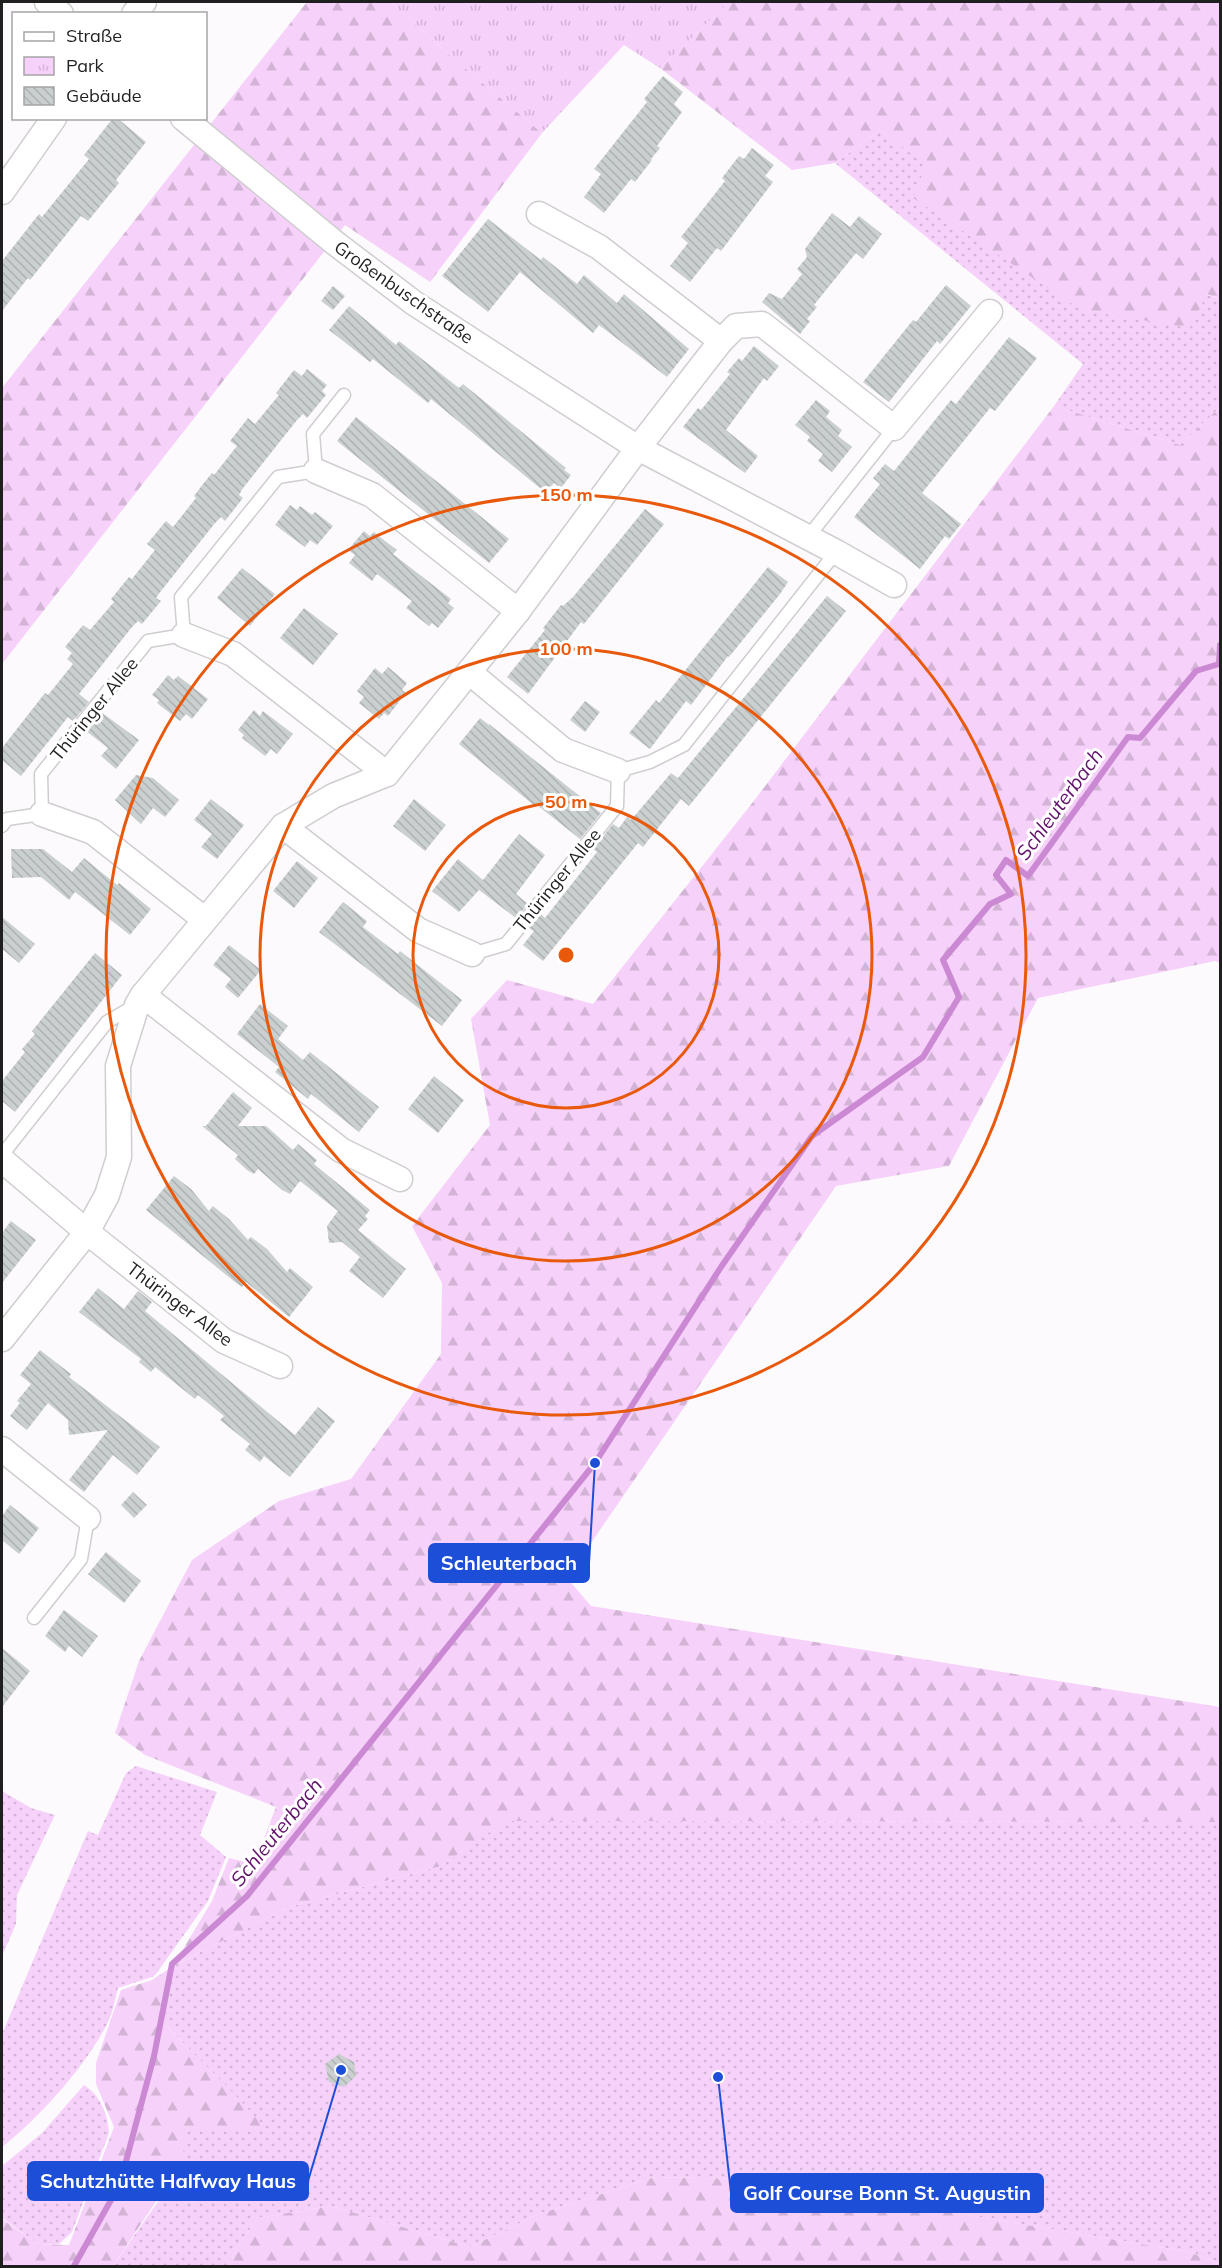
<svg xmlns="http://www.w3.org/2000/svg" width="1222" height="2268" viewBox="0 0 1222 2268" font-family="Mulish,sans-serif">
  <defs>
    <pattern id="grass-dots" width="8" height="8" patternUnits="userSpaceOnUse" patternTransform="scale(1.5)"><rect width="8" height="8" fill="#f6d1fa"/><path d="M2 2h.1M6 6h.1" fill="none" stroke="#d3b3d6" stroke-width="1.8" stroke-linecap="round"/></pattern>
    <pattern id="forest-firs" width="22" height="20" patternUnits="userSpaceOnUse" patternTransform="scale(1.5)"><rect width="22" height="20" fill="#f6d1fa"/><path d="M5 1l3.5 6h-7zM16 11l3.5 6h-7z" fill="#d3b3d6"/></pattern>
    <pattern id="park-tufts" width="24" height="20" patternUnits="userSpaceOnUse" patternTransform="scale(1.5)"><rect width="24" height="20" fill="#f6d1fa"/><path d="M3 7l-1-3M5 7V3M7 7l1-3M15 17l-1-3M17 17v-4M19 17l1-3" fill="none" stroke="#d3b3d6"/></pattern>
    <pattern id="building-back-hatch" width="6" height="6" patternUnits="userSpaceOnUse" patternTransform="scale(1.5)"><rect width="6" height="6" fill="#cacfcf"/><path d="M-1 5l2 2M0 0l6 6M5-1l2 2" fill="none" stroke="#adb1b1"/></pattern>
  </defs>
  <rect width="100%" height="100%" fill="#fdfafe"/>
  <g fill="url(#grass-dots)">
    <path d="M 880,130 L 927,165 L 914,199 L 1220,299 L 1220,407 L 1180,445 L 1054,406 L 1083,364 L 835,163 Z"/>
    <path d="M 136,1766 L 217,1792 L 200,1835 L 226,1857 L 208,1901 L 156,1974 L 152,1977 L 118,1988 C 115,2000 113,2013 107,2024 C 85,2067 40,2117 2,2147 L 2,2034 L 88,1831 L 98,1835 L 126,1773 Z"/>
    <path d="M 2,1791 L 31,1808 L 55,1815 L 17,1895 L 16,1924 L 2,1956 Z"/>
    <path d="M 505,1821 L 1220,1822 L 1220,2264 L 1189,2252 L 751,2179 L 655,2177 L 539,2214 L 470,2247 L 331,2206 L 257,2218 L 226,2266 L 113,2266 L 162,2196 L 206,2204 L 177,2165 L 188,2129 L 264,2129 L 159,2017 L 173,1966 L 289,1907 L 441,1866 Z"/>
    <path d="M 84,2085 C 100,2095 108,2114 109,2133 L 72,2232 L 59,2244 L 38,2244 L 2,2218 L 2,2166 L 42,2133 Z"/>
  </g>
  <g fill="url(#forest-firs)">
    <path d="M 307,2 L 391,2 L 446,52 L 542,133 L 430,282 L 345,225 L 2,664 L 2,388 Z"/>
    <path d="M 726,2 L 1220,2 L 1220,299 L 1207,294 L 1190,328 L 1081,310 L 913,198 L 926,165 L 880,130 L 835,163 L 792,170 L 660,68 L 725,6 Z"/>
    <path d="M 1054,406 L 1180,445 L 1220,407 L 1220,963 L 1215,961 L 1038,998 L 949,1166 L 836,1186 L 567,1578 L 591,1606 L 1220,1707 L 1220,1822 L 506,1821 L 441,1866 L 289,1907 L 173,1966 L 159,2017 C 193,2056 234,2089 265,2129 L 188,2129 L 181,2164 L 223,2180 L 210,2206 L 161,2194 L 113,2266 L 2,2266 L 2,2219 L 38,2244 L 69,2245 L 114,2127 L 96,2084 L 96,2063 L 121,1990 L 152,1980 L 173,1966 L 212,1901 L 229,1858 L 254,1864 L 276,1807 L 145,1755 L 115,1733 L 139,1661 L 192,1560 L 279,1501 L 351,1479 L 441,1354 L 442,1283 L 412,1226 L 490,1125 L 471,1019 L 507,980 L 593,1004 L 753,802 Z"/>
    <path d="M 655,2177 L 751,2179 L 1189,2252 L 1220,2264 L 1220,2266 L 226,2266 L 257,2218 L 331,2206 L 470,2247 L 539,2214 Z"/>
  </g>
  <path fill="url(#park-tufts)" d="M 391,2 L 726,2 L 725,6 L 660,68 L 624,45 L 542,133 L 446,52 Z"/>
  <g fill="none" stroke-linecap="round" stroke-linejoin="round">
    <path stroke="#ca89d2" stroke-width="6" d="M 74,2266 L 120,2184 L 154,2056 L 172,1964 L 247,1896 L 595,1463 L 721,1267 L 812,1136 L 923,1057 L 959,997 L 943,960 L 990,904 L 1011,894 L 996,875 L 1006,860 L 1028,876 L 1128,737 L 1140,738 L 1196,671 L 1219,664 L 1220,645"/>
  </g>
  <g fill="url(#building-back-hatch)">
    <path d="M 663,76 L 683,92 L 674,104 L 682,112 L 657,146 L 660,148 L 651,159 L 652,160 L 635,182 L 631,179 L 604,213 L 584,197 L 601,174 L 594,169 L 647,102 L 644,99 Z"/>
    <path d="M 113,118 L 117,118 L 146,142 L 116,180 L 119,183 L 88,221 L 81,216 L 30,280 L 28,278 L 2,311 L 2,261 L 39,214 L 42,217 L 89,159 L 84,155 Z"/>
    <path d="M 752,148 L 774,165 L 765,176 L 773,182 L 721,251 L 717,248 L 690,282 L 670,266 L 688,243 L 681,237 L 725,181 L 722,178 L 739,156 L 744,159 Z"/>
    <path d="M 832,213 L 850,227 L 859,216 L 882,234 L 863,259 L 856,253 L 814,305 L 817,307 L 807,319 L 810,321 L 800,334 L 762,302 L 769,293 L 782,299 L 802,274 L 797,269 L 807,257 L 805,249 Z"/>
    <path d="M 488,219 L 541,260 L 543,257 L 577,284 L 584,275 L 617,303 L 624,294 L 689,349 L 667,377 L 599,325 L 593,333 L 520,272 L 488,312 L 442,276 Z"/>
    <path d="M 946,285 L 971,306 L 940,344 L 937,341 L 889,402 L 863,382 L 913,320 L 916,322 Z"/>
    <path d="M 333,286 L 345,296 L 333,310 L 321,301 Z"/>
    <path d="M 349,306 L 396,345 L 399,341 L 459,388 L 463,384 L 566,468 L 564,470 L 571,475 L 561,488 L 554,483 L 546,493 L 431,399 L 428,403 L 373,359 L 370,362 L 329,330 Z"/>
    <path d="M 1009,337 L 1037,358 L 995,411 L 990,408 L 922,493 L 961,524 L 949,539 L 945,536 L 920,569 L 854,517 L 880,484 L 873,478 L 885,464 L 894,471 L 951,400 L 956,404 Z"/>
    <path d="M 754,346 L 779,366 L 767,381 L 764,378 L 726,430 L 758,456 L 745,473 L 683,427 L 698,408 L 701,410 L 730,374 L 727,372 L 739,358 L 742,361 Z"/>
    <path d="M 307,369 L 327,385 L 322,391 L 326,395 L 307,418 L 303,414 L 297,420 L 243,488 L 239,495 L 243,498 L 225,521 L 221,517 L 215,523 L 161,591 L 156,598 L 161,601 L 142,624 L 138,621 L 132,627 L 79,694 L 89,702 L 73,721 L 68,717 L 21,776 L 2,760 L 2,748 L 45,693 L 48,695 L 73,664 L 67,659 L 72,653 L 65,647 L 83,625 L 90,630 L 114,602 L 111,599 L 129,577 L 132,579 L 155,550 L 147,544 L 166,521 L 173,527 L 196,498 L 194,496 L 203,484 L 212,473 L 214,475 L 237,446 L 230,441 L 248,418 L 255,424 L 279,395 L 276,393 L 294,370 L 302,376 Z"/>
    <path d="M 816,400 L 830,411 L 826,417 L 842,430 L 838,436 L 852,447 L 832,472 L 818,461 L 823,454 L 807,441 L 810,437 L 795,425 Z"/>
    <path d="M 356,417 L 509,539 L 489,563 L 337,441 Z"/>
    <path d="M 290,505 L 297,510 L 300,506 L 312,515 L 315,512 L 333,526 L 317,545 L 310,540 L 305,547 L 275,525 Z"/>
    <path d="M 645,509 L 664,524 L 584,624 L 581,622 L 528,694 L 507,677 L 545,630 L 543,628 L 561,605 L 563,606 L 573,597 Z"/>
    <path d="M 364,531 L 370,536 L 374,532 L 385,541 L 397,550 L 393,554 L 451,599 L 448,603 L 454,608 L 438,628 L 432,623 L 429,626 L 406,608 L 412,601 L 377,574 L 372,581 L 349,563 L 355,555 L 348,550 Z"/>
    <path d="M 768,567 L 788,582 L 780,594 L 729,657 L 728,656 L 691,705 L 686,701 L 650,749 L 629,733 L 656,700 L 659,703 Z"/>
    <path d="M 242,568 L 275,594 L 250,626 L 217,598 Z"/>
    <path d="M 827,596 L 846,611 L 689,806 L 681,799 L 643,847 L 638,843 L 543,961 L 523,945 L 534,931 L 529,928 L 541,914 L 545,918 L 597,852 L 593,849 L 613,824 L 619,828 L 627,817 L 631,820 L 671,773 L 678,778 Z"/>
    <path d="M 304,608 L 338,634 L 313,665 L 280,638 Z"/>
    <path d="M 388,667 L 407,683 L 402,690 L 406,693 L 388,716 L 384,713 L 379,719 L 359,703 L 364,697 L 357,691 L 375,668 L 382,674 Z"/>
    <path d="M 168,675 L 174,680 L 178,676 L 208,699 L 192,719 L 186,714 L 180,721 L 157,703 L 159,700 L 152,695 Z"/>
    <path d="M 585,701 L 600,712 L 585,732 L 570,720 Z"/>
    <path d="M 254,710 L 260,716 L 263,711 L 293,734 L 277,754 L 271,749 L 265,756 L 242,738 L 244,735 L 238,730 Z"/>
    <path d="M 101,712 L 139,740 L 116,769 L 101,756 L 108,748 L 86,731 Z"/>
    <path d="M 480,718 L 489,725 L 489,724 L 601,813 L 580,839 L 537,805 L 536,807 L 459,744 Z"/>
    <path d="M 136,775 L 153,778 L 179,800 L 165,817 L 153,808 L 141,824 L 115,800 Z"/>
    <path d="M 211,799 L 244,825 L 217,859 L 201,847 L 212,834 L 194,820 Z"/>
    <path d="M 414,799 L 446,825 L 425,851 L 393,826 Z"/>
    <path d="M 519,834 L 545,855 L 516,894 L 528,904 L 516,918 L 479,890 L 459,912 L 432,891 L 458,859 L 483,880 Z"/>
    <path d="M 11,849 L 43,849 L 72,872 L 84,858 L 117,885 L 119,883 L 151,909 L 130,935 L 75,892 L 69,900 L 41,877 L 12,878 Z"/>
    <path d="M 297,861 L 318,878 L 294,908 L 273,891 Z"/>
    <path d="M 343,902 L 367,921 L 363,927 L 398,954 L 400,951 L 462,1000 L 442,1026 L 319,932 Z"/>
    <path d="M 2,917 L 35,944 L 19,963 L 2,949 Z"/>
    <path d="M 229,945 L 261,970 L 238,998 L 225,987 L 231,979 L 213,965 Z"/>
    <path d="M 95,953 L 122,975 L 15,1112 L 2,1101 L 2,1081 L 25,1052 L 22,1049 L 35,1034 L 32,1031 Z"/>
    <path d="M 260,1004 L 288,1026 L 278,1039 L 303,1060 L 310,1052 L 379,1107 L 359,1132 L 311,1094 L 308,1099 L 275,1072 L 279,1067 L 237,1034 Z"/>
    <path d="M 434,1076 L 464,1100 L 438,1133 L 408,1109 Z"/>
    <path d="M 233,1092 L 252,1108 L 238,1126 L 266,1126 L 293,1150 L 298,1144 L 317,1160 L 314,1164 L 370,1210 L 365,1216 L 368,1219 L 358,1230 L 406,1269 L 383,1298 L 349,1271 L 360,1257 L 342,1242 L 329,1243 L 327,1226 L 338,1211 L 300,1181 L 290,1194 L 282,1190 L 258,1169 L 254,1174 L 247,1170 L 235,1159 L 238,1155 L 202,1126 L 206,1126 Z"/>
    <path d="M 174,1176 L 191,1189 L 209,1211 L 213,1206 L 229,1219 L 248,1240 L 251,1237 L 267,1249 L 287,1272 L 290,1268 L 313,1287 L 289,1317 L 246,1282 L 242,1287 L 235,1282 L 146,1210 Z"/>
    <path d="M 11,1221 L 36,1240 L 2,1283 L 2,1233 Z"/>
    <path d="M 98,1288 L 124,1309 L 138,1291 L 152,1302 L 145,1311 L 295,1435 L 318,1407 L 335,1421 L 290,1477 L 264,1456 L 260,1462 L 245,1450 L 250,1444 L 220,1420 L 224,1416 L 198,1395 L 195,1399 L 155,1367 L 151,1372 L 139,1362 L 141,1359 L 79,1312 Z"/>
    <path d="M 40,1350 L 71,1374 L 69,1377 L 160,1447 L 137,1475 L 113,1455 L 84,1492 L 69,1480 L 108,1430 L 69,1435 L 68,1420 L 48,1403 L 27,1430 L 10,1416 L 20,1403 L 17,1401 L 31,1384 L 20,1375 Z"/>
    <path d="M 133,1492 L 147,1505 L 134,1518 L 121,1505 Z"/>
    <path d="M 10,1505 L 39,1528 L 19,1554 L 2,1540 L 2,1516 Z"/>
    <path d="M 106,1552 L 141,1581 L 124,1603 L 88,1574 Z"/>
    <path d="M 64,1610 L 98,1636 L 82,1657 L 69,1646 L 65,1652 L 45,1636 Z"/>
    <path d="M 2,1648 L 30,1671 L 2,1707 Z"/>
    <path d="M 339,2054 L 354,2062 L 356,2076 L 344,2087 L 329,2082 L 325,2064 Z"/>
  </g>
  <g fill="none" stroke-linecap="round" stroke-linejoin="round">
    <g stroke="#d0cdd0" stroke-width="15">
      <g id="lane">
        <path d="M 808,537 L 894,428"/>
        <path d="M 2,826 L 7,819 L 42,814 L 41,774 L 148,641 L 184,635 L 181,597 L 278,477 L 316,471 L 313,434 L 344,395"/>
        <path d="M 472,954 L 506,944 L 617,806 L 618,771 L 650,762 L 684,745 L 836,552"/>
        <path d="M 2,1155 L 107,1022 L 136,1005"/>
        <path d="M 34,1618 L 81,1559 L 88,1518"/>
      </g>
    </g>
    <g stroke="#d0cdd0" stroke-width="27">
      <g id="street">
        <path d="M 47,2 L 61,14"/>
        <path d="M 134,14 L 144,2"/>
        <path d="M 183,118 L 335,243 L 414,303 L 537,383 L 638,448 L 836,552 L 894,585"/>
        <path d="M 2,192 L 54,118"/>
        <path d="M 539,214 L 599,247 L 721,341"/>
        <path d="M 316,471 L 372,495 L 518,611"/>
        <path d="M 184,635 L 233,654 L 387,774"/>
        <path d="M 469,672 L 563,750 L 618,771"/>
        <path d="M 42,814 L 93,832 L 204,919"/>
        <path d="M 283,826 L 418,930 L 472,954"/>
        <path d="M 143,995 L 341,1150 L 400,1179"/>
        <path d="M 2,1160 L 87,1232 L 224,1341 L 280,1366"/>
        <path d="M 2,1339 L 87,1232 L 107,1195 L 119,1157 L 118,1066 L 137,1005 L 143,995 L 283,826 L 333,796 L 387,774 L 518,611 L 638,448 L 721,341 L 736,326 L 762,324 L 894,428 L 990,312"/>
        <path d="M 2,1449 L 88,1518"/>
      </g>
    </g>
    <use href="#lane" stroke="#fff" stroke-width="12"/>
    <use href="#street" stroke="#fff" stroke-width="24"/>
  </g>
  <g fill="none" stroke="#e8590c" stroke-width="3">
    <circle cx="566" cy="955" r="153"/>
    <circle cx="566" cy="955" r="306"/>
    <circle cx="566" cy="955" r="460"/>
  </g>
  <g text-anchor="middle" dominant-baseline="central" stroke-width="6" stroke-linejoin="round" paint-order="stroke">
    <g font-size="18" fill="#201f20" stroke="#fff">
      <text transform="translate(404 292) rotate(35)">Großenbuschstraße</text>
      <text transform="translate(94 709) rotate(-51)">Thüringer Allee</text>
      <text transform="translate(557 880) rotate(-51)">Thüringer Allee</text>
      <text transform="translate(180 1304) rotate(37)">Thüringer Allee</text>
    </g>
    <g font-size="20" font-style="italic" fill="#62126c" stroke="#fff">
      <text transform="translate(1059 804) rotate(-54)">Schleuterbach</text>
      <text transform="translate(276 1832) rotate(-51)">Schleuterbach</text>
    </g>
  </g>
  <circle cx="566" cy="955" r="9" fill="#e8590c" stroke="#fff" stroke-width="3"/>
  <g font-size="18" text-anchor="middle" font-weight="bold" fill="#e8590c" stroke="#fff" stroke-width="6" stroke-linejoin="round" paint-order="stroke">
    <text x="566" y="501">150 m</text>
    <text x="566" y="655">100 m</text>
    <text x="566" y="808">50 m</text>
  </g>
  <path fill="none" stroke="#1d4ed8" stroke-width="2" d="M595 1463L589 1563M341 2070L308 2181M718 2077L731 2193"/>
  <g fill="#1d4ed8" stroke="#fff" stroke-width="2">
    <circle cx="595" cy="1463" r="6"/>
    <circle cx="341" cy="2070" r="6"/>
    <circle cx="718" cy="2077" r="6"/>
  </g>
  <g fill="#1d4ed8" stroke="#1d4ed8" stroke-width="2">
    <rect x="429" y="1544" width="160" height="38" rx="6"/>
    <rect x="28" y="2162" width="280" height="38" rx="6"/>
    <rect x="731" y="2174" width="312" height="38" rx="6"/>
  </g>
  <g font-size="20" text-anchor="middle" font-weight="bold" fill="#fff">
    <text x="509" y="1570">Schleuterbach</text>
    <text x="168" y="2188">Schutzhütte Halfway Haus</text>
    <text x="887" y="2200">Golf Course Bonn St. Augustin</text>
  </g>
  <rect width="1222" height="2268" fill="none" stroke="#201f20" stroke-width="6"/>
  <rect x="12" y="12" width="195" height="108" fill="#ffffff" stroke="#a6a5a6" stroke-width="1.5"/>
  <rect x="24" y="32" width="30" height="9" fill="#ffffff" stroke="#a6a5a6" stroke-width="1.5"/>
  <text x="66" y="42" font-size="18" fill="#201f20">Straße</text>
  <rect x="24" y="57" width="30" height="18" fill="url(#park-tufts)" stroke="#a6a5a6" stroke-width="1.5"/>
  <text x="66" y="72" font-size="18" fill="#201f20">Park</text>
  <rect x="24" y="87" width="30" height="18" fill="url(#building-back-hatch)" stroke="#a6a5a6" stroke-width="1.5"/>
  <text x="66" y="102" font-size="18" fill="#201f20">Gebäude</text>
</svg>
